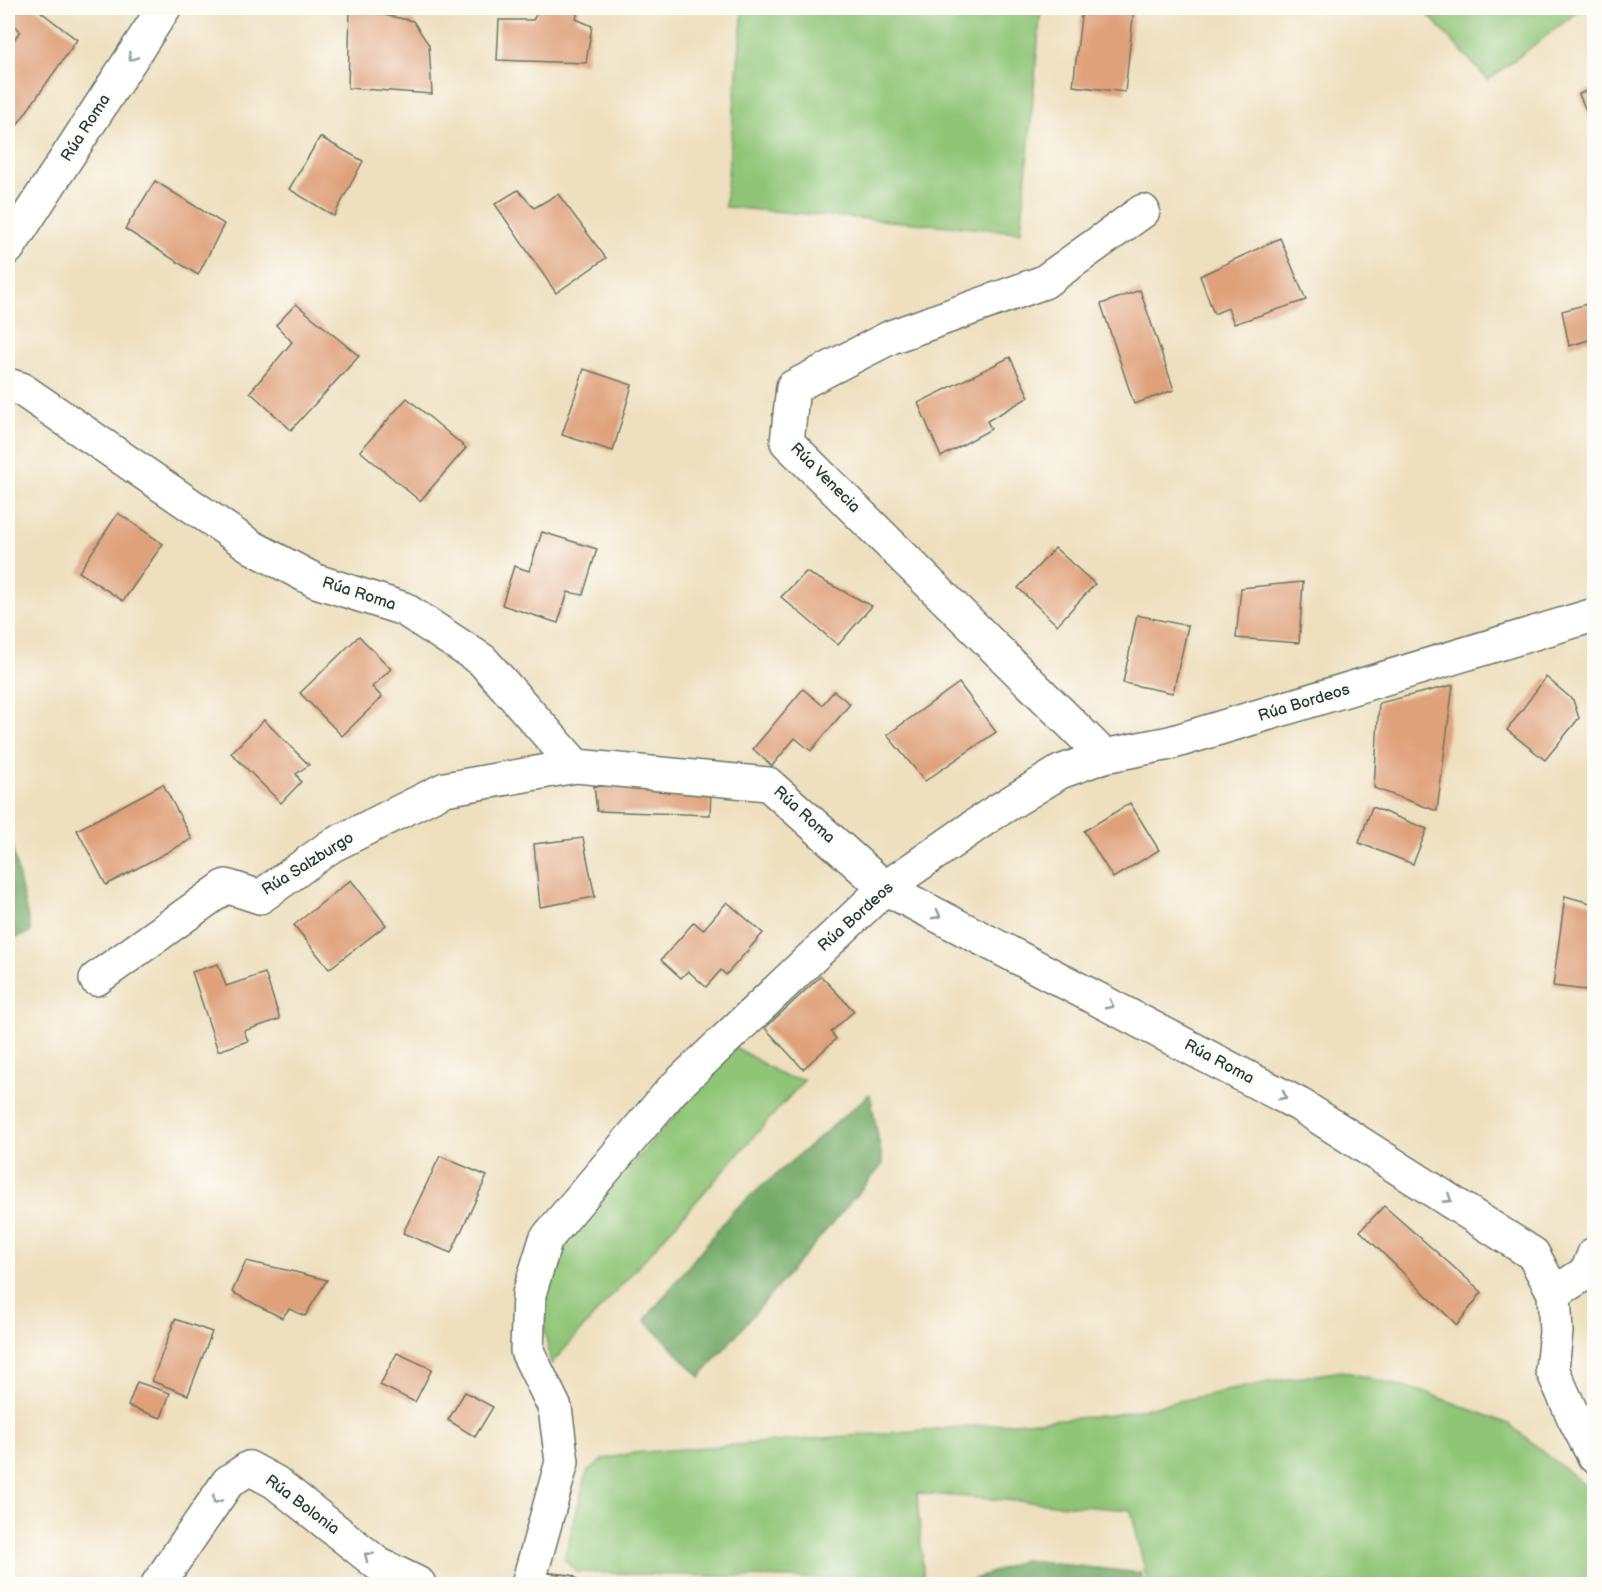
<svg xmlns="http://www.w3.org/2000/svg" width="1602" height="1592" viewBox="0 0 1602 1592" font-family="'Balsamiq Sans',sans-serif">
  <rect width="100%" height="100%" fill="#fdfcf7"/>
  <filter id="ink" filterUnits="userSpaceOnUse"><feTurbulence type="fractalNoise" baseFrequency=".0167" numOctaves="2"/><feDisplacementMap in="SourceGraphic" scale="12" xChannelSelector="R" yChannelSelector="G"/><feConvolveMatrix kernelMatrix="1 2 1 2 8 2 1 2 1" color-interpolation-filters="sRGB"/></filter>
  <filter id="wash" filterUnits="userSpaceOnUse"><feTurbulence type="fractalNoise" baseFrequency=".008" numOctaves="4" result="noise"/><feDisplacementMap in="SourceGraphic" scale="24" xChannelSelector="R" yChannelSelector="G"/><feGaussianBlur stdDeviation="1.35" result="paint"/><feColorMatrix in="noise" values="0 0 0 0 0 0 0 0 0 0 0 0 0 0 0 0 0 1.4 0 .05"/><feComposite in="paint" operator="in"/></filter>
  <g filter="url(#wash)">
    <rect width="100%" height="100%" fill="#eedfbe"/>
    <g fill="#90c577" stroke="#588156" stroke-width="1.5">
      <path d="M 743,8 L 1041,8 L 1021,232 L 725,207 Z"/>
      <path d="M 1425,8 L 1583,8 L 1488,80 L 1423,9 Z"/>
      <path d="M 735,1047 L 785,1077 L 805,1079 L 551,1364 L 544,1327 L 547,1292 L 558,1248 Z"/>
      <path d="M 1342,1371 L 1427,1393 L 1509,1424 L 1583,1484 L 1594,1498 L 1594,1584 L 1148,1584 L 1131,1510 L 917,1493 L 924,1582 L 576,1572 L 564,1559 L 587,1472 L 604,1459 L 633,1453 L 1113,1415 L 1269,1382 Z"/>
    </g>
    <g fill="#74aa68" stroke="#4a744e" stroke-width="1.5">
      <path d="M 8,829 L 31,932 L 8,941 Z"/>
      <path d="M 870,1094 L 883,1164 L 700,1377 L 645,1320 L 732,1212 Z"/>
      <path d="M 1023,1560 L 1141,1573 L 1143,1584 L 962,1584 Z"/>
    </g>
    <g id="blocks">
      <g fill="#dfa17a">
        <path d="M 10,8 L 36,8 L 77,40 L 8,138 L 8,49 L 20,31 L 8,19 L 8,12 Z"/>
        <path d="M 350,8 L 413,21 L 429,45 L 432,94 L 348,88 Z"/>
        <path d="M 540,8 L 579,8 L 576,19 L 592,26 L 586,63 L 497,60 L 499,20 L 533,20 Z"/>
        <path d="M 1082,8 L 1134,8 L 1125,92 L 1073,86 Z"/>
        <path d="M 1594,87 L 1594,129 L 1579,94 Z"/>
        <path d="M 320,137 L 363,161 L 334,216 L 289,189 Z"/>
        <path d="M 155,181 L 224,224 L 198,275 L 125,229 Z"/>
        <path d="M 518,190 L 534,208 L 558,194 L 606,258 L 556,293 L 495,204 Z"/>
        <path d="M 1280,238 L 1306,300 L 1234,324 L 1228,308 L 1214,314 L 1200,276 Z"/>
        <path d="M 1140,290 L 1174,390 L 1134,404 L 1101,304 Z"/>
        <path d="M 1594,302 L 1594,349 L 1589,340 L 1569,346 L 1562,311 Z"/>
        <path d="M 296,304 L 359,356 L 291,430 L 250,392 L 292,342 L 276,325 Z"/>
        <path d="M 1010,357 L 1029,397 L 987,421 L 991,429 L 941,457 L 918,403 Z"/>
        <path d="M 584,369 L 632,385 L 613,451 L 562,435 Z"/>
        <path d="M 407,398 L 466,448 L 420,501 L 360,451 Z"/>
        <path d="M 118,513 L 163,544 L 123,601 L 79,572 Z"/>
        <path d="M 542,532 L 597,549 L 583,595 L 568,592 L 558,623 L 502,605 L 514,566 L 529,571 Z"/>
        <path d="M 1055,548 L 1095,584 L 1057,625 L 1018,588 Z"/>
        <path d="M 806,572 L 872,606 L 838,645 L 781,597 Z"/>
        <path d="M 1303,582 L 1299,643 L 1236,638 L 1241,588 Z"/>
        <path d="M 1137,615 L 1188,626 L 1173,693 L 1123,683 Z"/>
        <path d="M 359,636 L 391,669 L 372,687 L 382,697 L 342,736 L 300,693 Z"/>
        <path d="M 1546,677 L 1573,700 L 1579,718 L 1545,760 L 1507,730 Z"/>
        <path d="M 959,683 L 996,732 L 925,781 L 887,735 Z"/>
        <path d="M 1453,685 L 1437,811 L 1374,788 L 1379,703 Z"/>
        <path d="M 803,689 L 822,705 L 834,691 L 850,704 L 811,751 L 795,738 L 772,766 L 753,749 Z"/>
        <path d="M 264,720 L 309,765 L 296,774 L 301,782 L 281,803 L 231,753 Z"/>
        <path d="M 163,784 L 192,839 L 106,885 L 77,830 Z"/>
        <path d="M 594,786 L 711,788 L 710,815 L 597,811 Z"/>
        <path d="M 1130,803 L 1159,850 L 1113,878 L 1084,831 Z"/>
        <path d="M 1372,807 L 1427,829 L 1413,864 L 1359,843 Z"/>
        <path d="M 583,838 L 595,897 L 540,907 L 534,844 Z"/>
        <path d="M 351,880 L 386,925 L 329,969 L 294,925 Z"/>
        <path d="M 1565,896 L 1594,904 L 1594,991 L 1553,986 Z"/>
        <path d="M 727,902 L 763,933 L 726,975 L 721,970 L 706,987 L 688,971 L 681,978 L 661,960 L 694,922 L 703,930 Z"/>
        <path d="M 218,964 L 226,986 L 265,973 L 280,1019 L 244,1031 L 248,1041 L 218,1051 L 192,972 Z"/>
        <path d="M 821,976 L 854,1011 L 831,1032 L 836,1039 L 803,1069 L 765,1028 Z"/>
        <path d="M 440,1156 L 487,1176 L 451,1253 L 403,1233 Z"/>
        <path d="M 1384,1206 L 1482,1292 L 1457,1325 L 1360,1231 Z"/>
        <path d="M 246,1261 L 295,1272 L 327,1280 L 305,1316 L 289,1309 L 282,1318 L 232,1292 Z"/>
        <path d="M 175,1319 L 212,1332 L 188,1395 L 152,1381 Z"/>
        <path d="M 397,1353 L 432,1369 L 415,1402 L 380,1385 Z"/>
        <path d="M 137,1382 L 170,1393 L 161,1418 L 128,1406 Z"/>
        <path d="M 465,1392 L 493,1407 L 475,1437 L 448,1420 Z"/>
      </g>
    </g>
  </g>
  <g filter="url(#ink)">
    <use href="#blocks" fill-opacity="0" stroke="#677664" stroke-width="1.5"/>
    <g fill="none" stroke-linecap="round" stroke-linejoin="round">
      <g stroke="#677664" stroke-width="20">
        <path id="lane" d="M 529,1580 L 569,1584"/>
      </g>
      <g stroke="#677664" stroke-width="36">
        <g id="street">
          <path d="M 8,248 L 164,8"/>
          <path d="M 8,385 L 21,389 L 252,547 L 316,581 L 404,609 L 482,660 L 576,766 L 768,784 L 885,888 L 1300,1105 L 1533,1254 L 1554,1293 L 1556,1332 L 1552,1369 L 1574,1418 L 1594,1456"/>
          <path d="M 1104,756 L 787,442 L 793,387 L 891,337 L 1044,282 L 1143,211"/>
          <path d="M 96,979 L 226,886 L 260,897 L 331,846 L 445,789 L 576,766"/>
          <path d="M 1554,1293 L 1587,1272 L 1594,1254"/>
          <path d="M 158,1584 L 228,1482 L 249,1468 L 275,1482 L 378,1564 L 419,1584"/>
          <path d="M 528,1584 L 562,1462 L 555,1408 L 527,1351 L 529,1294 L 546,1239 L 671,1091 L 885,888 L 989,816 L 1060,772 L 1104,756 L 1170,743 L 1594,615"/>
        </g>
      </g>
      <use href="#lane" stroke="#fff" stroke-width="16"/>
      <use href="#street" stroke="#fff" stroke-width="33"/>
    </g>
    <defs><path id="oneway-chevron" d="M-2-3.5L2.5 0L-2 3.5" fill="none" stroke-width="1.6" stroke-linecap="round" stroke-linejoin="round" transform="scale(1.5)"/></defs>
    <g stroke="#8f9e9a">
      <use href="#oneway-chevron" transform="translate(132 57) rotate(123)"/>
      <use href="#oneway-chevron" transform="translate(937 915) rotate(28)"/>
      <use href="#oneway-chevron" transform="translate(1110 1005) rotate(28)"/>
      <use href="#oneway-chevron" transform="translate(1283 1096) rotate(28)"/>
      <use href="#oneway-chevron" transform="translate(1448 1199) rotate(33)"/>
      <use href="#oneway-chevron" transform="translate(216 1500) rotate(124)"/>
      <use href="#oneway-chevron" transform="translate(368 1556) rotate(-142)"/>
    </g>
  </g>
  <g text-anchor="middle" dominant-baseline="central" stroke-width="5" stroke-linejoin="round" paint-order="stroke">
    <g font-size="16" fill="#1f3d34" stroke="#fdfcf7">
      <text transform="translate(86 128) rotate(-57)">Rúa Roma</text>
      <text transform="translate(825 478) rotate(45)">Rúa Venecia</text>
      <text transform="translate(359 594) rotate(18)">Rúa Roma</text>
      <text transform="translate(1304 703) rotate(-17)">Rúa Bordeos</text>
      <text transform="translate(804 815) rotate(42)">Rúa Roma</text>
      <text transform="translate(308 864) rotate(-32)">Rúa Salzburgo</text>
      <text transform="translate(856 917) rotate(-42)">Rúa Bordeos</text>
      <text transform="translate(1219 1062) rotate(28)">Rúa Roma</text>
      <text transform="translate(302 1505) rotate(37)">Rúa Bolonia</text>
    </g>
  </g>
  <rect width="1602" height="1592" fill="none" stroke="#fdfcf7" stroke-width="30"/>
</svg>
